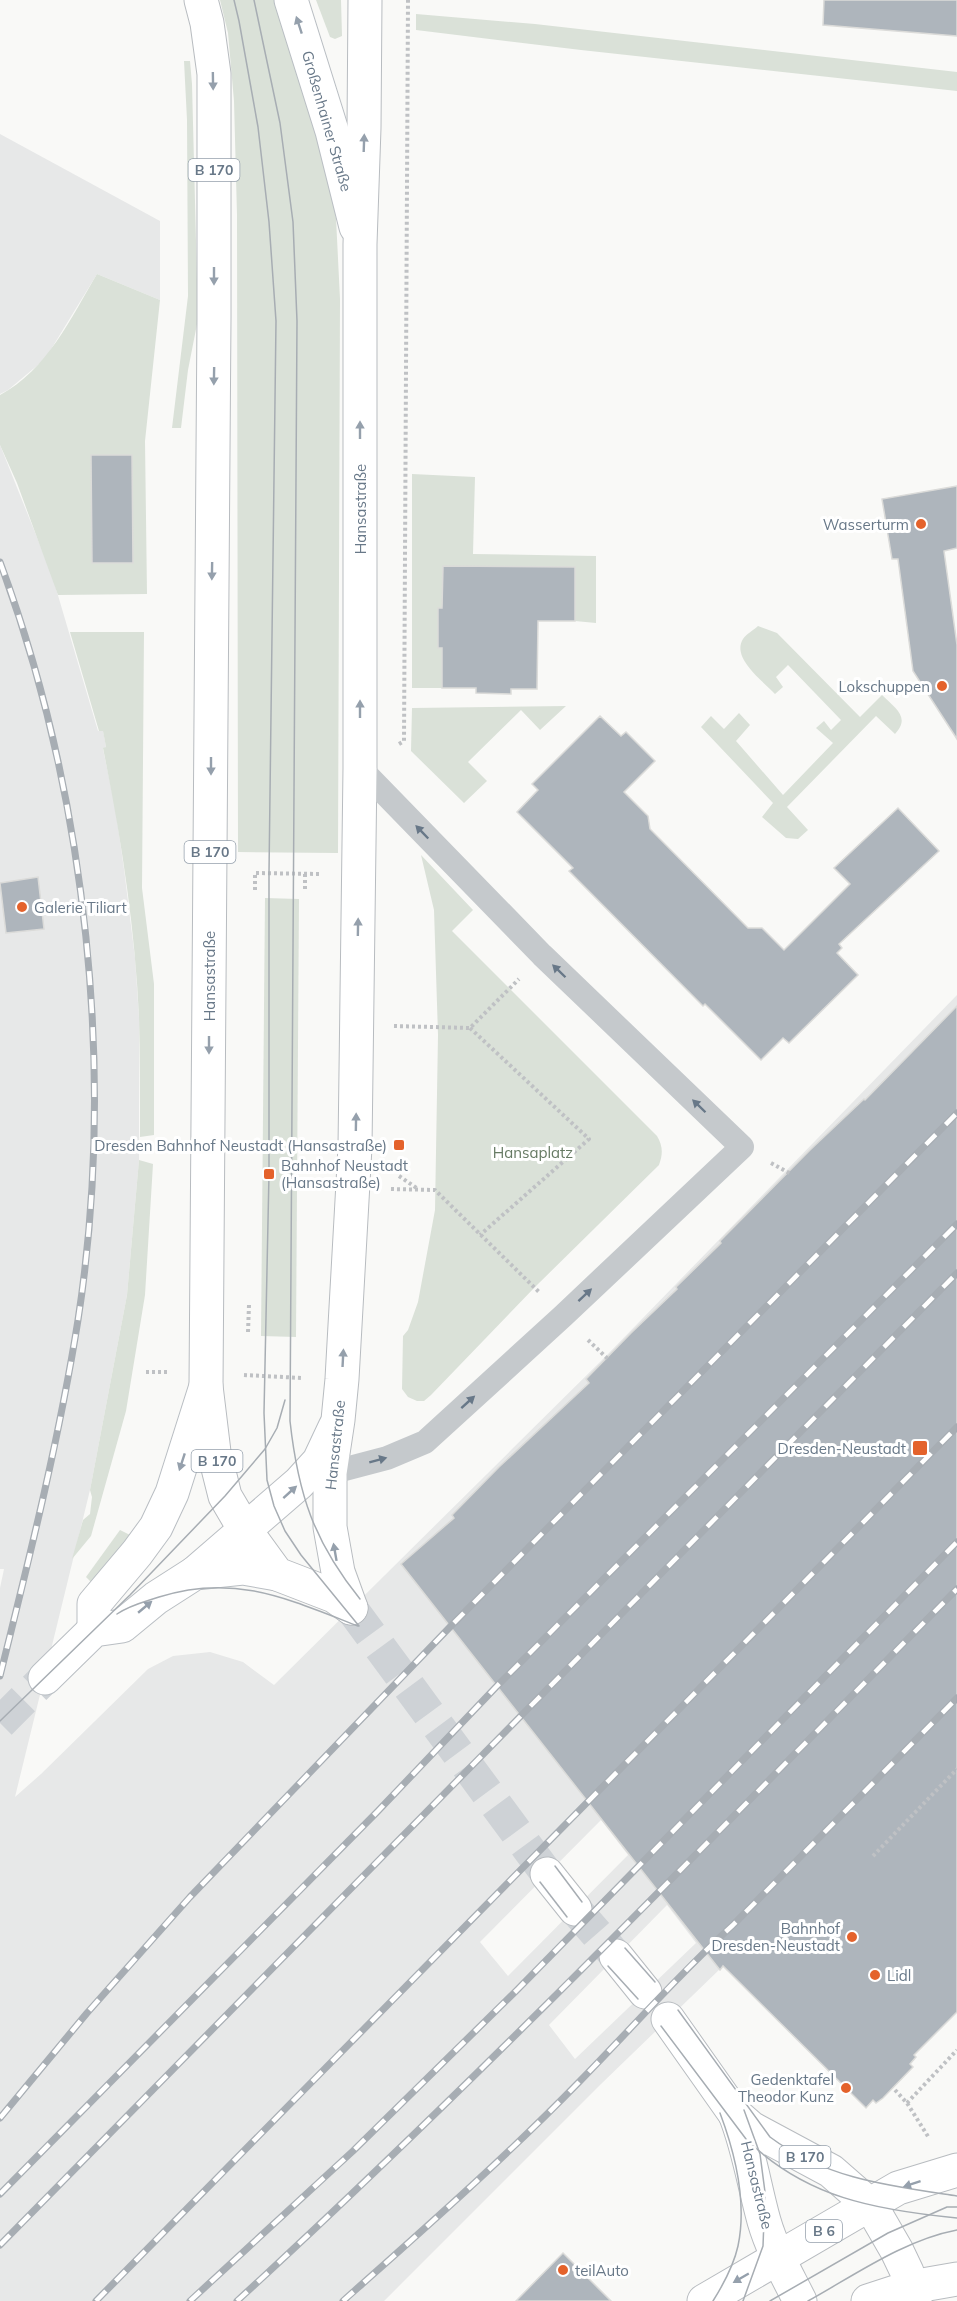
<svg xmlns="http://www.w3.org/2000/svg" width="957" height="2301" viewBox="0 0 957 2301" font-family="Mulish,sans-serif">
  <rect width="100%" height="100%" fill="#f9f9f7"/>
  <g fill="#e7e8e8" fill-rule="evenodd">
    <path d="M 0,134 L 160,221 L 160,300 L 97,274 L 45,359 L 8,390 L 0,394 Z"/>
    <path d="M 0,445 L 52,575 L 98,731 L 103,730 L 106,747 L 103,749 L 115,806 L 124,869 L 135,958 L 139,1018 L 139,1160 L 127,1295 L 90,1490 L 15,1797 L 41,1774 L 148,1669 L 173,1656 L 210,1652 L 243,1662 L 274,1685 L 606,1356 L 957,995 L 957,1721 L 773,1907 L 721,1968 L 600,2085 L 384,2301 L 0,2301 L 0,1588 L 4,1569 L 0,1569 ZM 601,1820 L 628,1855 L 508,1976 L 480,1942 ZM 667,1905 L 696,1943 L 575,2059 L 549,2025 Z"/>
  </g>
  <g fill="#dae1d8">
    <path d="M 220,0 L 276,0 L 330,174 L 336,218 L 340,299 L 338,853 L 238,852 L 237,215 L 234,101 L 228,33 Z"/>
    <path d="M 316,0 L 341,0 L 342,36 L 335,39 L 330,37 Z"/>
    <path d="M 416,14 L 535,24 L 957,72 L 957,91 L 581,50 L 416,30 Z"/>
    <path d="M 184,61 L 190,61 L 192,84 L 198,319 L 188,370 L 181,428 L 172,428 L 188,296 L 187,120 Z"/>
    <path d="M 97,274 L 160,300 L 145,441 L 147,594 L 58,595 L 17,483 L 0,445 L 0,395 C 47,370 71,318 97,274 Z"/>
    <path d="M 412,474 L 475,477 L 473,554 L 596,556 L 596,623 L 575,621 L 575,567 L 443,566 L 442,608 L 438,608 L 438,647 L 442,648 L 442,688 L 412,688 Z"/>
    <path d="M 758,626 L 777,633 L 860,717 L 882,695 C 895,708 911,717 895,734 L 876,716 L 787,807 L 808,830 L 798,839 L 786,838 L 762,817 L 773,803 L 701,727 L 711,716 L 724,729 L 739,713 L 750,725 L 736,741 L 783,795 L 833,743 L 816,728 L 824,721 L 831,730 L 841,720 L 788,665 L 776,677 L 783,687 L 775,694 C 763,681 731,658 743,639 C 746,634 754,630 758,626 Z"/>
    <path d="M 70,632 L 144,632 L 142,888 L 154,984 L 154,1135 L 140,1137 C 140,1097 140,1057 139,1017 C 135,927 121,837 103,748 L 106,747 L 103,731 L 99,731 Z"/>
    <path d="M 566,706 L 540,730 L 521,710 L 468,762 L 487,781 L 464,803 L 411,751 L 412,708 Z"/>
    <path d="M 421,855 L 473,910 L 452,931 L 657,1136 C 663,1146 663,1154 659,1165 L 535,1287 L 431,1395 L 424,1401 L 417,1401 L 408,1397 L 402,1389 L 403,1336 L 408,1330 L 418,1302 L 435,1210 L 438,1035 L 434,910 Z"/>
    <path d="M 265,898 L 299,899 L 296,1337 L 261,1336 Z"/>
    <path d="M 139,1160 L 153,1164 L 145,1295 L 126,1411 L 91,1536 L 72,1559 L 83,1520 L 90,1514 L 92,1497 L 90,1490 L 127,1295 Z"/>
    <path d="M 120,1530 L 132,1536 L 94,1585 L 86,1577 Z"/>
  </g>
  <g fill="#aeb5bc" stroke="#dbdbd9" stroke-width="1.5">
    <path d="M 824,0 L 957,0 L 957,36 L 823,25 Z"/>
    <path d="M 91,455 L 132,455 L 133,563 L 92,563 Z"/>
    <path d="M 957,486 L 957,548 L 944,551 L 957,645 L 957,739 L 913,671 L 898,559 L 892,559 L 882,499 Z"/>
    <path d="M 443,566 L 575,567 L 575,621 L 538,621 L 537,689 L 511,689 L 511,694 L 476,693 L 476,688 L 442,688 L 442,648 L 438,648 L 438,608 L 442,608 Z"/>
    <path d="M 600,716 L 621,736 L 626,732 L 655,761 L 624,792 L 648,816 L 650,829 L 748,928 L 762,928 L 784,950 L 850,884 L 834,868 L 898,808 L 939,851 L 839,944 L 842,948 L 837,953 L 858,975 L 789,1043 L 783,1038 L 761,1060 L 705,1004 L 703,1006 L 569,871 L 573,868 L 517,812 L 538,790 L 532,784 Z"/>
    <path d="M 38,877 L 44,929 L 6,933 L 0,883 Z"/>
    <path d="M 957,1006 L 957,2012 L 914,2055 L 916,2057 L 910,2064 L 913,2067 L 883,2098 L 876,2103 L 873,2100 L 866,2108 L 723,1966 L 720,1970 L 401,1564 L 454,1518 L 452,1515 L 499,1467 L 589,1383 L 586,1379 L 631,1333 L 677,1289 L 676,1287 L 721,1243 L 720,1241 L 810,1150 L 864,1099 L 865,1100 Z"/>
    <path d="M 563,2253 L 611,2301 L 516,2301 Z"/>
  </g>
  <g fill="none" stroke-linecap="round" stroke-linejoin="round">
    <path stroke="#ced2d6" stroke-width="33" stroke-dasharray="33 16" stroke-linecap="butt" d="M 0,1723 L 45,1678"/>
    <g stroke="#ced2d6" stroke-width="33" stroke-dasharray="33 16" stroke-linecap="butt">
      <path d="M 351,1608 L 547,1874"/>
      <path d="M 575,1909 L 616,1956"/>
    </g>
    <g stroke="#b9bec3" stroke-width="35">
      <g id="secondary">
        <path d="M 291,0 L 332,131 L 356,227"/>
        <path d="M 195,1573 L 299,1483 L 319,1461 L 335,1427"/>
        <path d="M 94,1630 L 94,1604 L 137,1553 L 156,1527 L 172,1493 L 206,1386"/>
        <path d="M 45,1678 L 94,1630 L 122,1626 L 156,1598 L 195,1573 L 243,1568 L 277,1574"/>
      </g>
    </g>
    <g stroke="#b8bcc0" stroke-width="35">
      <g id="primary">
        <path d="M 201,0 L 207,23 L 214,74 L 214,318 L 206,1386 L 214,1452 L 225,1496 L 245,1530 L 277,1574 L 334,1596 L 351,1608"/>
        <path d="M 351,1608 L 338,1572 L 330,1527 L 330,1473 L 338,1420 L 342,1379 L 355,1147 L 360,768 L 360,244 L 364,128 L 365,0"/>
        <path d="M 547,1874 L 575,1909"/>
        <path d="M 616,1956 L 645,1992"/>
        <path d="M 668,2019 L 735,2114 L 751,2128 L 831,2171 L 871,2206 L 897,2251 L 907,2272 L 915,2301"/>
        <path d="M 735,2114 C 749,2149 754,2185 764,2221 C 772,2249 787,2275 800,2301"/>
        <path d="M 704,2301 L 898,2188 L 957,2170"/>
        <path d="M 868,2301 L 911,2287 L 957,2279"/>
      </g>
    </g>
    <g stroke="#bfc1c4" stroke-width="4" stroke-dasharray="3 3" stroke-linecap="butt">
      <path d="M 399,744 L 404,741 L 408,0"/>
      <path d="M 305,874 L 305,889"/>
      <path d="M 255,890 L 255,873 L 319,874"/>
      <path d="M 394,1026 L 470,1028 L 519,979"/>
      <path d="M 470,1028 L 589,1139 L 480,1235"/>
      <path d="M 771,1163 L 791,1174"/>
      <path d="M 399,1176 L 418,1189"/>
      <path d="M 391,1189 L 435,1190 L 540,1293"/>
      <path d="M 248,1332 L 249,1305"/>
      <path d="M 588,1340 L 609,1360"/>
      <path d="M 146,1372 L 167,1372"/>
      <path d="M 244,1375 L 302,1378"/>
      <path d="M 873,1856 L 957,1769"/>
      <path d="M 895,2090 L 907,2103 L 929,2138"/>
      <path d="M 907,2103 L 957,2050"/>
    </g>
    <path stroke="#c5c9cc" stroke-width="24" d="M 330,1473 L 387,1458 L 425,1442 L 563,1316 L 742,1147 L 542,955 L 360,768"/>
    <use href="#secondary" stroke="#fff" stroke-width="33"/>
    <use href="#primary" stroke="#fff" stroke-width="33"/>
    <g stroke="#a7adb3" stroke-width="1.5">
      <path d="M 234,0 L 239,21 L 258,127 L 269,222 L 276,321 L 269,873 L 269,1174 L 264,1413 L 267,1480 L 274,1506 L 285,1531 L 301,1555 L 359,1626"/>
      <path d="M 254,0 L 280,123 L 293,222 L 297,321 L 290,1421 C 298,1494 314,1542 360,1599"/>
      <path d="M 117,1614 C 130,1605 144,1602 159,1597 C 234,1573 288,1599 358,1626"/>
      <path d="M 0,1721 L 130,1595 L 225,1496 L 265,1449 L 277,1428 L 285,1400"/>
      <path d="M 555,1866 L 582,1902"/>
      <path d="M 540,1882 L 567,1917"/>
      <path d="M 625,1948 L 655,1982"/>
      <path d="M 608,1966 L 638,1999"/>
      <path d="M 678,2010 L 770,2137 C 826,2179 890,2186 957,2196"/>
      <path d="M 661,2026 L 746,2139 C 806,2198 876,2210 957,2218"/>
      <path d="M 713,2301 C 723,2285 734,2264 738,2246 C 747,2203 735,2153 720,2113"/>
      <path d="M 743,2301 L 763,2246 L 765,2192 L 760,2154 L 744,2110"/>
      <path d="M 770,2301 L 888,2233 L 947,2207 L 957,2207"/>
      <path d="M 808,2301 C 855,2275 904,2240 957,2230"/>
    </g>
    <g stroke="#a7adb3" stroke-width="7">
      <g id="rail">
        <path d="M 0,562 C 87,797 116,1073 78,1320 C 59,1440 29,1559 0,1676"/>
        <path d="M 0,2118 L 87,2013 L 190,1897 L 449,1628 L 957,1113"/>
        <path d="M 0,2194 L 378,1811 L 496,1687 L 957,1224"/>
        <path d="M 0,2245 L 957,1273"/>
        <path d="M 96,2301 L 957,1427"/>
        <path d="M 190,2301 L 353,2151 L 518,1989 L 957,1542"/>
        <path d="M 237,2301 C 486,2073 720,1829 957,1589"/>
        <path d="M 343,2301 C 423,2230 505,2158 580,2081 C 631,2029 679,1974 733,1925 L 957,1698"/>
      </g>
    </g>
    <use href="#rail" stroke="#fff" stroke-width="4.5" stroke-dasharray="14" stroke-linecap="butt"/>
  </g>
  <defs><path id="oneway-solid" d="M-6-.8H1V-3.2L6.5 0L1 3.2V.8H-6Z" transform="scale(1.5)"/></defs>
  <g fill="#95a0ac">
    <use href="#oneway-solid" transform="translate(299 25) rotate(-108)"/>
    <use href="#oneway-solid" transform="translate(213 81) rotate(89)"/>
    <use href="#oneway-solid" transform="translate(364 143) rotate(-88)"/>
    <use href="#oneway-solid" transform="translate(214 276) rotate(90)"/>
    <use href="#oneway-solid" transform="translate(214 376) rotate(91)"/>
    <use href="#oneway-solid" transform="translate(360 430) rotate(-90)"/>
    <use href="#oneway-solid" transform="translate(212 571) rotate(91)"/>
    <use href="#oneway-solid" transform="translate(360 709) rotate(-90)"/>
    <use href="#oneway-solid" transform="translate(211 766) rotate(90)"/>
    <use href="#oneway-solid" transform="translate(358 927) rotate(-89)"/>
    <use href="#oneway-solid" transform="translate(209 1045) rotate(90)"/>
    <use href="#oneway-solid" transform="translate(356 1122) rotate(-89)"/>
    <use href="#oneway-solid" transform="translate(343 1358) rotate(-87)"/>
    <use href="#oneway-solid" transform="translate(182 1462) rotate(108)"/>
    <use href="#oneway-solid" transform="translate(290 1492) rotate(-42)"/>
    <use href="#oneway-solid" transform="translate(335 1552) rotate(-100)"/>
    <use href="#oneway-solid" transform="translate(145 1607) rotate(-40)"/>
    <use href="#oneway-solid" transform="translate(912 2184) rotate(162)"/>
    <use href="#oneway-solid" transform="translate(741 2278) rotate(150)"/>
  </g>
  <g fill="#687888">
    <use href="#oneway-solid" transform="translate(422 832) rotate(-134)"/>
    <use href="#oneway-solid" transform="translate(559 971) rotate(-136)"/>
    <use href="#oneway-solid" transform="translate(699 1106) rotate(-136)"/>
    <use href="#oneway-solid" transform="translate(585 1295) rotate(-43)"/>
    <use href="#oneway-solid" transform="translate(468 1402) rotate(-42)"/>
    <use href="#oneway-solid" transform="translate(378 1460) rotate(-15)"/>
  </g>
  <g fill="#e4622b" stroke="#fff" stroke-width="2">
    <circle cx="921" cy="524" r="6"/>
    <circle cx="942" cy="686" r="6"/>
    <circle cx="22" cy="907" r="6"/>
    <rect x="393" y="1139" width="12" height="12" rx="3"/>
    <rect x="263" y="1168" width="12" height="12" rx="3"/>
    <rect x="912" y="1440" width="16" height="16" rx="3"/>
    <circle cx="852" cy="1937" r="6"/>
    <circle cx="875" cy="1975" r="6"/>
    <circle cx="846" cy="2088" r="6"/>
    <circle cx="563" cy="2270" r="6"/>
  </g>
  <g text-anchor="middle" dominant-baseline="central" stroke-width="6" stroke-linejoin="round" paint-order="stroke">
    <g fill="#fff" stroke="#95a0ac" stroke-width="1.5">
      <rect x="188.5" y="159" width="51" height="22" rx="4.5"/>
      <rect x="184.5" y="841" width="51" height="22" rx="4.5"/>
      <rect x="191.5" y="1450" width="51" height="22" rx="4.5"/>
      <rect x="779.5" y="2146" width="51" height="22" rx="4.5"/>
      <rect x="806" y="2220" width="36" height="22" rx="4.5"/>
    </g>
    <g font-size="14" font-weight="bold" fill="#687888">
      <text x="214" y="170">B 170</text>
      <text x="210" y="852">B 170</text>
      <text x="217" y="1461">B 170</text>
      <text x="805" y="2157">B 170</text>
      <text x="824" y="2231">B 6</text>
    </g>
    <g font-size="15" fill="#687888" stroke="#fff">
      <text transform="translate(327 121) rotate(74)">Großenhainer Straße</text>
      <text transform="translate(360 509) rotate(-90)">Hansastraße</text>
      <text transform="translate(209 976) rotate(-90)">Hansastraße</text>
      <text transform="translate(335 1445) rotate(-84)">Hansastraße</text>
      <text transform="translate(757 2185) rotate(76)">Hansastraße</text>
    </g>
    <g font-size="15" fill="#687888" stroke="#fff" text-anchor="end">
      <text x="909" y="524">Wasserturm</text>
      <text x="930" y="686">Lokschuppen</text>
      <text x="34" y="907" text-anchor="start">Galerie Tiliart</text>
      <text x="387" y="1145">Dresden Bahnhof Neustadt (Hansastraße)</text>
      <text x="281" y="1165" text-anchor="start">Bahnhof Neustadt<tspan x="281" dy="17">(Hansastraße)</tspan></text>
      <text x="906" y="1448">Dresden-Neustadt</text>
      <text x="840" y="1928">Bahnhof<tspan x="840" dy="17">Dresden-Neustadt</tspan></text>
      <text x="887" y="1975" text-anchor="start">Lidl</text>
      <text x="834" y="2079">Gedenktafel<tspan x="834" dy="17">Theodor Kunz</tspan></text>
      <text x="575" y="2270" text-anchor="start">teilAuto</text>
    </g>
    <g font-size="15" fill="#667a63" stroke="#fff">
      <text x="533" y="1152">Hansaplatz</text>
    </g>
  </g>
</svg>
